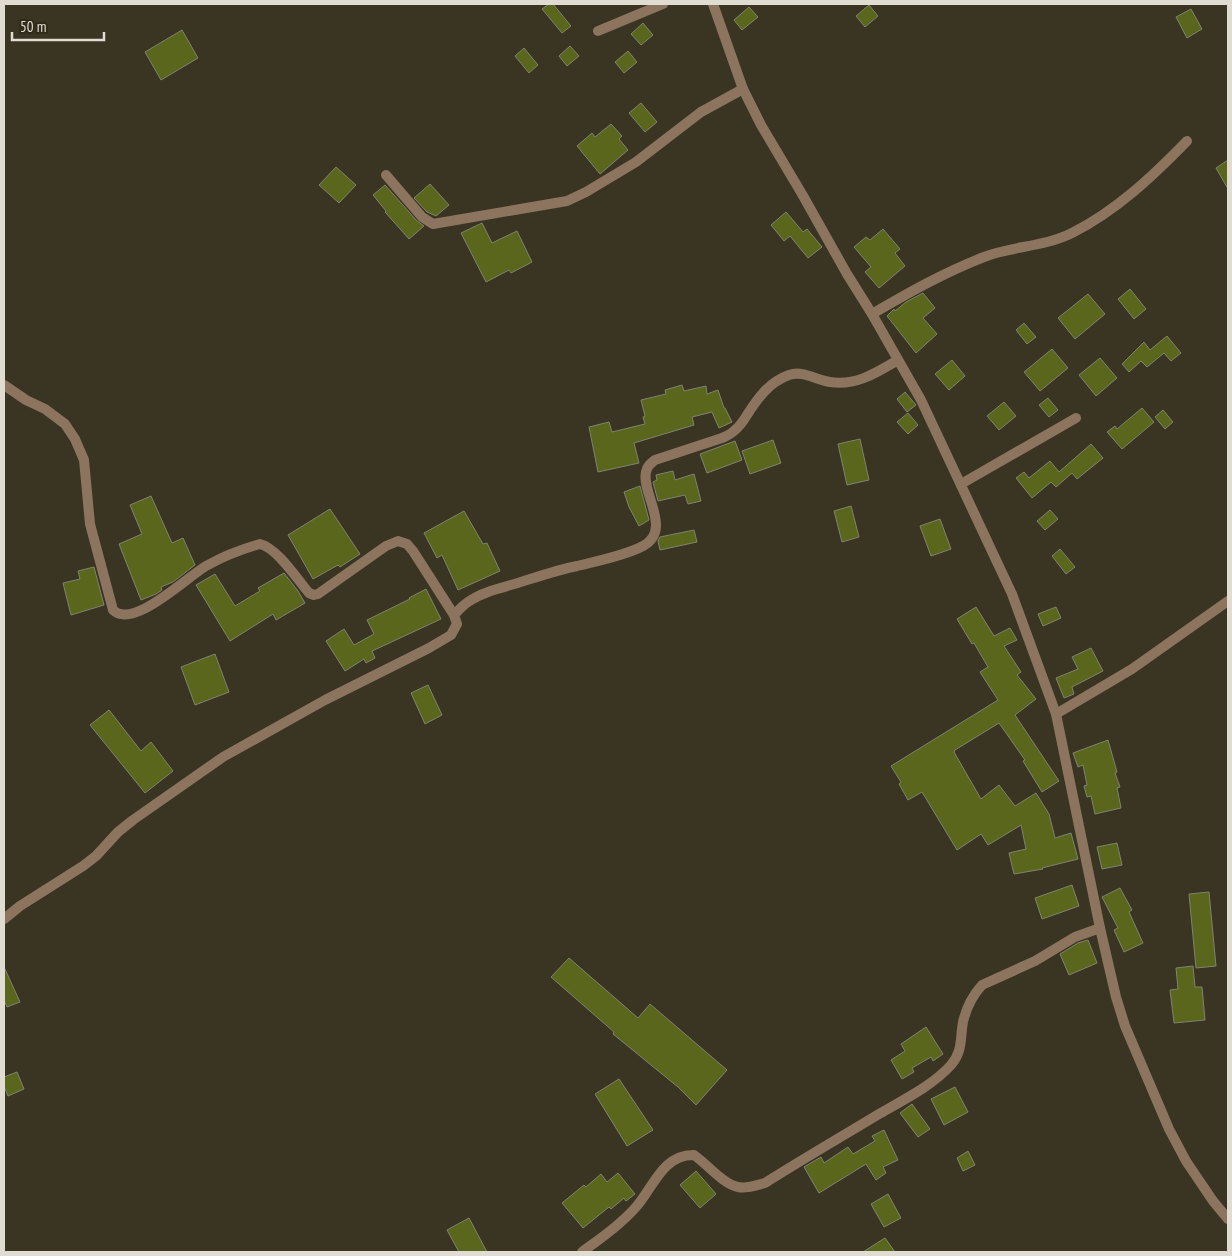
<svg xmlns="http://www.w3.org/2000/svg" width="1232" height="1256" viewBox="0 0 1232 1256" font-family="'PT Sans Narrow',sans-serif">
  <rect width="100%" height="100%" fill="#3a3423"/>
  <g fill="#59661b" stroke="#7f8470">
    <path d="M 549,4 L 553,4 L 571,26 L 562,33 L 542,9 Z"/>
    <path d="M 869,5 L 878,16 L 865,27 L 856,16 Z"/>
    <path d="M 749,7 L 758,17 L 742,30 L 734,20 Z"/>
    <path d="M 1191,9 L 1202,29 L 1187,38 L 1176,17 Z"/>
    <path d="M 643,23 L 653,35 L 641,45 L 631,34 Z"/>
    <path d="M 182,30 L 198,58 L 161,80 L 145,52 Z"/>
    <path d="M 570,46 L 579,56 L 567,66 L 559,56 Z"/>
    <path d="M 524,48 L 538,65 L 529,73 L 515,56 Z"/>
    <path d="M 628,51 L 637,62 L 624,73 L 615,62 Z"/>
    <path d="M 641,103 L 657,122 L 645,132 L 629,113 Z"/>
    <path d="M 611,124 L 622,136 L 619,139 L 628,150 L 600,174 L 577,146 L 592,133 L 595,137 Z"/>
    <path d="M 1228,160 L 1228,189 L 1216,168 Z"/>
    <path d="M 336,167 L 356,185 L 339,203 L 319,185 Z"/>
    <path d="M 430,184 L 449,205 L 436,216 L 427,212 L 414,198 Z"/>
    <path d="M 385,185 L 417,221 L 424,226 L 409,239 L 385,212 L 386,211 L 373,195 Z"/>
    <path d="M 786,212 L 803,232 L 807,229 L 822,247 L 808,258 L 790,236 L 784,241 L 771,225 Z"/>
    <path d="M 482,223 L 492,243 L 517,231 L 532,262 L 511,273 L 509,270 L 486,282 L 461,233 Z"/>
    <path d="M 883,229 L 900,249 L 895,253 L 905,266 L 879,288 L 865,272 L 871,267 L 854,247 L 866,237 L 870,240 Z"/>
    <path d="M 1130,289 L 1146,309 L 1134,319 L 1118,299 Z"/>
    <path d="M 923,293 L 935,308 L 923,318 L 937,334 L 916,353 L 887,316 L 894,309 L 895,311 L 906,302 Z"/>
    <path d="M 1088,294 L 1105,314 L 1075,339 L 1058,318 Z"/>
    <path d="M 1024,323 L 1036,337 L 1027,344 L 1016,330 Z"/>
    <path d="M 1167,336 L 1181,353 L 1171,361 L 1164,353 L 1147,367 L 1141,361 L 1129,372 L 1122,364 L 1144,342 L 1150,350 Z"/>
    <path d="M 1052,349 L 1068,368 L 1040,391 L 1024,372 Z"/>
    <path d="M 1100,358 L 1117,378 L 1096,396 L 1079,375 Z"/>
    <path d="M 952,360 L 965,376 L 949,390 L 935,374 Z"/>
    <path d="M 682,385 L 684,391 L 706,386 L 707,394 L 718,390 L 724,408 L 725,408 L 732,422 L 719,428 L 712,412 L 692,417 L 694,425 L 634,443 L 639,463 L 598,472 L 589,427 L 609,422 L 612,432 L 645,424 L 643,417 L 645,416 L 641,400 L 666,394 L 665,390 Z"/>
    <path d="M 905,392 L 916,405 L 907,412 L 897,399 Z"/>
    <path d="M 1048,398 L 1058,410 L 1049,417 L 1039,405 Z"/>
    <path d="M 1004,402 L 1016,416 L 999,430 L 987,416 Z"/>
    <path d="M 1142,408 L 1154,422 L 1122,449 L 1107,432 L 1115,426 L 1117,429 Z"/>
    <path d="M 1163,410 L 1173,422 L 1165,429 L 1155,417 Z"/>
    <path d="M 908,413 L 918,425 L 908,434 L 897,422 Z"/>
    <path d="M 860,439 L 869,480 L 847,485 L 838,444 Z"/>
    <path d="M 773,440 L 781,463 L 750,474 L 742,451 Z"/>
    <path d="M 735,441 L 742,460 L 707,473 L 700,454 Z"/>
    <path d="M 1091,444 L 1103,458 L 1077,479 L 1072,473 L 1056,487 L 1051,482 L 1032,498 L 1016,478 L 1024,472 L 1029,478 L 1050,461 L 1059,472 Z"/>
    <path d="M 673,471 L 675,480 L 694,474 L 701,501 L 688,504 L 685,495 L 658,501 L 653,482 L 657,480 L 656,475 Z"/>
    <path d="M 640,486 L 649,520 L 639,526 L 629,507 L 624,492 Z"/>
    <path d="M 151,496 L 172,543 L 183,538 L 195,565 L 173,582 L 161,587 L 162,590 L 156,594 L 141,600 L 119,544 L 142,534 L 130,505 Z"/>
    <path d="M 851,506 L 859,537 L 842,542 L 834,511 Z"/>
    <path d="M 330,509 L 360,554 L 340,567 L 338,565 L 313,579 L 288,535 Z"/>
    <path d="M 1050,510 L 1058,519 L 1045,530 L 1037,521 Z"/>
    <path d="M 464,511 L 483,544 L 487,543 L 500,571 L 458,590 L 442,555 L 437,558 L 424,533 Z"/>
    <path d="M 940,519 L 951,549 L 931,556 L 920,526 Z"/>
    <path d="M 694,530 L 697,542 L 660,550 L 658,541 L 660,537 Z"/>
    <path d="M 1060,549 L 1075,567 L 1066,574 L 1052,556 Z"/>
    <path d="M 94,567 L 104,605 L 71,615 L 63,583 L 80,579 L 78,571 Z"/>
    <path d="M 284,573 L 298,591 L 305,603 L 276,620 L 273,614 L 230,641 L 196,585 L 215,574 L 235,606 L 260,591 L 258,588 Z"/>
    <path d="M 426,589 L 441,619 L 372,651 L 375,658 L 366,663 L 364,659 L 345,671 L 326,641 L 344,629 L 354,645 L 374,634 L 367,620 L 410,599 L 409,598 Z"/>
    <path d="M 976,607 L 994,636 L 1010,628 L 1017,640 L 1004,646 L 1021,672 L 1017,675 L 1036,699 L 1015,715 L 1059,781 L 1042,792 L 1023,761 L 1025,760 L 999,723 L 955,750 L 954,752 L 981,799 L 999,785 L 1015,806 L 1036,793 L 1049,814 L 1055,838 L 1071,833 L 1078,859 L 1042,868 L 1043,869 L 1014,874 L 1009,853 L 1026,849 L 1021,825 L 988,845 L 981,834 L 957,850 L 922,792 L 908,800 L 899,784 L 901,782 L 891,766 L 998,700 L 980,672 L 988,667 L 974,643 L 972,644 L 957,619 Z"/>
    <path d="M 1056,607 L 1061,618 L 1043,626 L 1038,614 Z"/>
    <path d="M 1091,648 L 1103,671 L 1072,687 L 1074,694 L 1064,698 L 1056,678 L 1078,669 L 1072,657 Z"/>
    <path d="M 215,654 L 229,692 L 195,705 L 181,667 Z"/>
    <path d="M 428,685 L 442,715 L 425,724 L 411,693 Z"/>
    <path d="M 109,710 L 141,751 L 151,742 L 173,771 L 145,793 L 90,725 Z"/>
    <path d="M 1108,740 L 1117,772 L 1115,773 L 1120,787 L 1117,788 L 1121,808 L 1095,814 L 1091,796 L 1087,797 L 1084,786 L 1087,785 L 1083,765 L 1078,767 L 1073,753 Z"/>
    <path d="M 1117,843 L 1122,865 L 1102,869 L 1097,847 Z"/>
    <path d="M 1072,885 L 1079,906 L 1042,919 L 1035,898 Z"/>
    <path d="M 1120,888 L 1132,910 L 1129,912 L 1143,943 L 1124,952 L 1114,930 L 1118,928 L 1102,897 Z"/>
    <path d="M 1209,892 L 1216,966 L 1196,968 L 1189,894 Z"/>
    <path d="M 1088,940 L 1097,963 L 1069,975 L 1060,954 L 1078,943 Z"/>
    <path d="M 569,958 L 638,1018 L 650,1004 L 727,1070 L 696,1105 L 678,1087 L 613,1034 L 614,1032 L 551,977 Z"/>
    <path d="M 1193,966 L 1195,987 L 1202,987 L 1205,1020 L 1174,1023 L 1170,990 L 1178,989 L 1176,968 Z"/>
    <path d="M 4,967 L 20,1002 L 7,1007 L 4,1000 Z"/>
    <path d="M 926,1027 L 943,1054 L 933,1061 L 931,1057 L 912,1068 L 914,1072 L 902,1079 L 891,1060 L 905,1051 L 901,1044 Z"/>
    <path d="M 17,1072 L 24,1089 L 8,1096 L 4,1086 L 4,1077 Z"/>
    <path d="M 619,1079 L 653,1130 L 627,1146 L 595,1094 Z"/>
    <path d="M 955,1087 L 968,1112 L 944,1125 L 931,1099 Z"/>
    <path d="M 912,1104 L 930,1129 L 918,1137 L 900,1113 Z"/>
    <path d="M 884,1130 L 898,1160 L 883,1167 L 886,1173 L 876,1180 L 866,1164 L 819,1193 L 804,1167 L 821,1157 L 824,1163 L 848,1147 L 853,1154 L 875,1141 L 872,1136 Z"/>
    <path d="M 968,1151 L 975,1165 L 963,1171 L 957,1158 Z"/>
    <path d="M 696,1171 L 716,1194 L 700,1208 L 680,1185 Z"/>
    <path d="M 618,1173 L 635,1194 L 626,1201 L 624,1198 L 611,1209 L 609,1207 L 583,1228 L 562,1203 L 584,1185 L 586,1187 L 601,1174 L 607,1182 Z"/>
    <path d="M 888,1194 L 901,1218 L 884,1227 L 871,1204 Z"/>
    <path d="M 469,1218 L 487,1252 L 459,1252 L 447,1230 Z"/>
    <path d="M 885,1238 L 895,1252 L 863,1252 Z"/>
  </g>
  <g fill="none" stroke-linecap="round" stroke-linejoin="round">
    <g stroke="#8c745e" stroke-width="10">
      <path d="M 713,4 L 743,89 L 761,125 L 802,194 L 847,274 L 872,314 L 921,400 L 1012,594 L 1056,714 L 1100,928 L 1116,997 L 1125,1026 L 1169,1129 L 1186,1161 L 1213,1201 L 1228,1219"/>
      <path d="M 598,31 L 663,4"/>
      <path d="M 386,175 L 422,217 L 433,224 L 567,201 L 586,192 L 636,162 L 701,112 L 743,89"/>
      <path d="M 872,314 C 908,293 945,272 984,257 C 1012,246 1044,247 1072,233 C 1116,211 1153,176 1187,141"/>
      <path d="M 4,385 L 26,400 L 45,409 L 65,424 L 75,439 L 84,460 L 90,524 L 113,610 C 133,630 187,577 206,566 C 222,557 242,549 260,544 C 277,548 297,579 309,593 L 314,595 L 318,594 L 386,546 L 398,541 L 407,544 L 413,551 L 454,615"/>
      <path d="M 961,484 L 1076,418"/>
      <path d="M 1056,714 L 1132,669 L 1228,601"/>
      <path d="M 4,919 L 20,906 L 83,866 L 96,856 L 118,832 L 133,820 L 223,757 L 325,700 L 429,648 L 451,635 L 457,624 L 454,615 C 458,611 463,605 468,602 C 482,592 501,588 518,583 C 537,577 557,570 577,566 C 597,561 624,556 643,546 C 673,530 641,493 646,472 C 647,466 651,463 655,460 L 722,438 C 727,436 732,433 735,430 C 740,426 744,420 747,415 C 758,398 769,382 789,375 C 803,370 816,380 830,382 C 856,386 876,373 898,360"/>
      <path d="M 582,1252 C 601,1238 620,1225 636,1207 C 653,1188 663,1154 694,1155 C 707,1164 723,1184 738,1187 C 747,1189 757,1185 765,1183 C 803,1159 841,1137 879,1114 C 903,1100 932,1086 951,1065 C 963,1051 960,1038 963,1022 C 966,1009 973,995 982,985 L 1035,961 L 1075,937 L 1100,928"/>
    </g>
  </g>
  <rect width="1232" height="1256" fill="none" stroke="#e0dcd2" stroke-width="10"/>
  <path d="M12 32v8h92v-8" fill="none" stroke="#e0dcd2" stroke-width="2.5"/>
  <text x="20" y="32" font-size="15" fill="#e0dcd2" stroke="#302a19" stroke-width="4" paint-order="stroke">50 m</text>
</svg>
